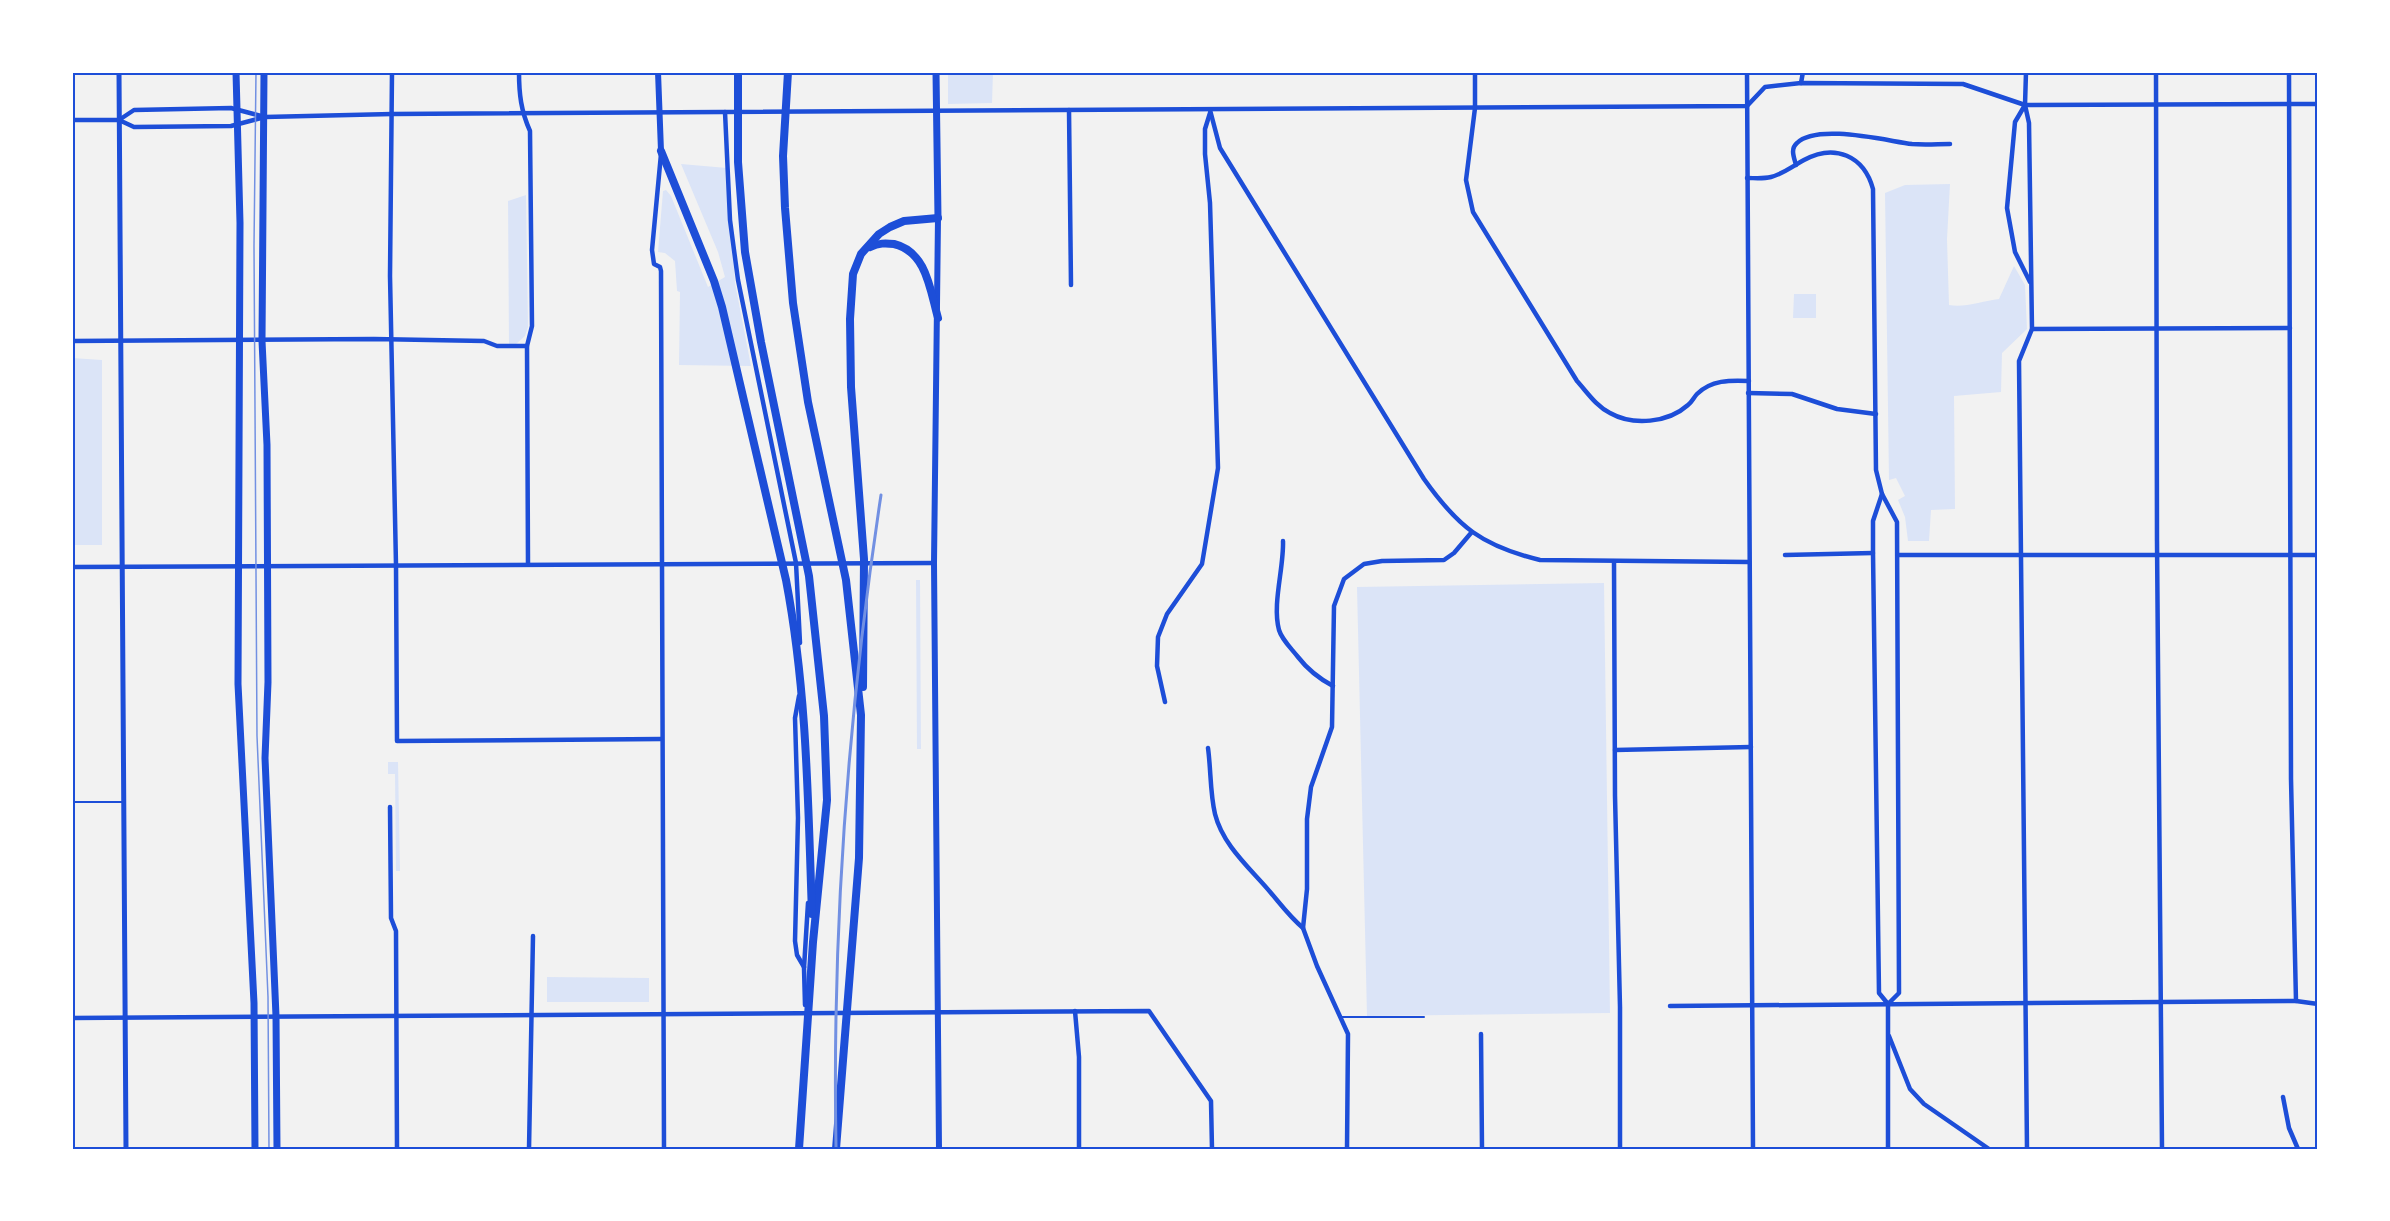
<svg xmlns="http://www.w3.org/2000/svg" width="2390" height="1221" viewBox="0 0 2390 1221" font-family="Montserrat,sans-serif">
  <rect width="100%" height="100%" fill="#f2f2f2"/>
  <g fill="#dbe4f7">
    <path d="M 948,72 L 993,72 L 992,103 L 948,104 Z"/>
    <path d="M 681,164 L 727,168 L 735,283 L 751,366 L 679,365 L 680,292 L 677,291 L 675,261 L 665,253 L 658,252 L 663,191 L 666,190 L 671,196 L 708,287 L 725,277 L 718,252 Z"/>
    <path d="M 1950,184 L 1947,239 L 1949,305 C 1964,308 1983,301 1999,299 L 2014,266 L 2025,285 L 2027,329 L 2002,353 L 2001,392 L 1954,396 L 1955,509 L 1931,510 L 1929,541 L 1908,541 L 1905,517 L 1898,500 L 1905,496 L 1896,478 L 1889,480 L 1885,193 L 1905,185 Z"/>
    <path d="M 526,195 L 528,327 L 525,336 L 516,344 L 509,344 L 508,201 Z"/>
    <path d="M 1794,294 L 1816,294 L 1816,318 L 1793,318 Z"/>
    <path d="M 72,358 L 102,360 L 102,545 L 72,545 Z"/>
    <path d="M 916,580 L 920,580 L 921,749 L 917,749 Z"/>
    <path d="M 1604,583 L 1610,1013 L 1367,1016 L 1357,587 Z"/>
    <path d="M 388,762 L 398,762 L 400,871 L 396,871 L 395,774 L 388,774 Z"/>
    <path d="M 547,977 L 649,978 L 649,1002 L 547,1002 Z"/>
  </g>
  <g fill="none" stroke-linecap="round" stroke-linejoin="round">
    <g stroke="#1d4ed8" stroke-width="2">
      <path d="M 72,802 L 123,802"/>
      <path d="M 1340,1017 L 1424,1017"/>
    </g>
    <g stroke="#1d4ed8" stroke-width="4.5">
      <path d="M 392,72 L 390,276 L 396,565 L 397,741 L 661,739"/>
      <path d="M 519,72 C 519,94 521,111 530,131 L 532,326 L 527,346 L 528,564"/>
      <path d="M 1475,72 L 1475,108 L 1466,180 L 1473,212 L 1577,381 C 1587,392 1596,406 1610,413 C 1633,426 1668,423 1688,405 C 1692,402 1694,397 1697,394 C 1711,380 1730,380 1749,381"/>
      <path d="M 1747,72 L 1753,1149"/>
      <path d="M 2026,72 L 2025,105 L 2029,123 L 2032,329 L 2019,361 L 2027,1149"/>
      <path d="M 2156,72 L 2157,541 L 2162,1149"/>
      <path d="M 2289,72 L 2291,779 L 2296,1001"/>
      <path d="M 1801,83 L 1803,72"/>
      <path d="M 2025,105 L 2015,122 L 2007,208 L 2015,252 L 2030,282"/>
      <path d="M 1069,110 L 1071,285"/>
      <path d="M 1210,110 L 1220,148 L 1424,479 C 1458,527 1482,546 1540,560 L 1749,562"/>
      <path d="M 725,112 L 730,220 L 738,280 L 796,563 L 800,643"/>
      <path d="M 72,120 L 119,120 L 134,127 L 231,126 L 265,117 L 392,114 L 1747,106 L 1765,87 L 1801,83 L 1963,84 L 2025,105 L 2317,104"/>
      <path d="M 119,120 L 134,110 L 231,108 L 265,117"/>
      <path d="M 661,154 L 652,250 L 654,264 L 660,267 L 661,271 L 664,1149"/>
      <path d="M 1796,165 C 1794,157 1790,149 1797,143 C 1817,123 1887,141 1912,144 C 1925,145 1938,144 1950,144"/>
      <path d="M 1747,178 C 1755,178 1763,179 1771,177 C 1783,174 1793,166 1804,160 C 1835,143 1864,156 1873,189 L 1876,470 L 1882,494 L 1897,522 L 1899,993 L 1888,1004"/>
      <path d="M 2032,329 L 2290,328"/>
      <path d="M 72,341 L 374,339 L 484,341 L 497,346 L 527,346"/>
      <path d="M 1748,393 L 1792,394 L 1837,409 L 1876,414"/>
      <path d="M 1882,494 L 1873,521 L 1873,553 L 1879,993 L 1888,1004 L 1888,1149"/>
      <path d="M 1283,541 C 1284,568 1272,604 1279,630 C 1282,640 1291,648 1298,657 C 1308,670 1318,678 1333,686"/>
      <path d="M 1785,555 L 1873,553"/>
      <path d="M 1898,555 L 2318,555"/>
      <path d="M 1614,562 L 1615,796 L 1620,1007 L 1620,1149"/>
      <path d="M 72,567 L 934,563"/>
      <path d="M 799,696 L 795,718 L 798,818 L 795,941 L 797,955 L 804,967"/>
      <path d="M 1165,702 L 1157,666 L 1158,637 L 1167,614 L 1202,564 L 1218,468 L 1210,203 L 1205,154 L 1205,129 L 1210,113"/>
      <path d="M 1208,748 C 1211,770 1210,793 1215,814 C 1223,846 1251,869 1271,893 C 1282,906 1290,917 1303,928"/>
      <path d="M 1615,750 L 1751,747"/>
      <path d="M 390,807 L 391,918 L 396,931 L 397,1149"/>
      <path d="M 805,1005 L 804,968 L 808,903"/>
      <path d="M 1670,1006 L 2296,1001 L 2318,1004"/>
      <path d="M 1075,1011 L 1079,1057 L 1079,1149"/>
      <path d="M 72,1018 L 1149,1011 L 1211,1101 L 1212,1149"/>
      <path d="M 1481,1034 L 1482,1149"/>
      <path d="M 1889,1036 L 1910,1089 L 1924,1104 L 1989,1149"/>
      <path d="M 2283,1097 L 2289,1128 L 2298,1149"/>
      <path d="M 529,1149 L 533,936"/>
      <path d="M 1347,1149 L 1348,1034 L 1317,966 L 1303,928 L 1307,889 L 1307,819 L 1311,787 L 1332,727 L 1334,606 L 1344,579 L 1364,564 L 1382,561 L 1444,560 L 1454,553 L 1471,533"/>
    </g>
    <path stroke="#1d4ed8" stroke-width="5" d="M 119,72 L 126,1149"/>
    <g stroke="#1d4ed8" stroke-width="6">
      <path d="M 658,72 L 661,151"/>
      <path d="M 938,218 L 934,563 L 939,1149"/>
    </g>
    <g stroke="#1d4ed8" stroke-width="7">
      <path d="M 236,72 L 240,223 L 238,684 L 254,1003 L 255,1149"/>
      <path d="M 264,72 L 262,341 L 267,445 L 268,682 L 265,758 L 276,1016 L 277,1149"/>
      <path d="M 936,72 L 938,218"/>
    </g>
    <g stroke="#1d4ed8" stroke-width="8">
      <path d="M 738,72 L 738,162 L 745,252 L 761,342 L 809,576 L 824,716 L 827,800 L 813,942 L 799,1149"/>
      <path d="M 788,72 L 783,156 L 785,208 L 793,303 L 808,402 L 846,580 L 861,715 L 859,858 L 836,1149"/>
      <path d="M 661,151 L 714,281 L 722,307 L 786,580 C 807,690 808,802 812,914"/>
      <path d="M 870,247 C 879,243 885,243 894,244 C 927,252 930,290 938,318"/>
      <path d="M 863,687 L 864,559 L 851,387 L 850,319 L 853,274 L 861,254 L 879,234 L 890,227 L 904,221 L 938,218"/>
    </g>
    <path stroke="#7290e2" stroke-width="1.5" d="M 256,72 L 254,246 L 257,736 L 268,997 L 269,1149"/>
    <path stroke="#7290e2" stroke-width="3" d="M 836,1147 C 832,928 848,712 881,495"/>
  </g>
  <rect width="2390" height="1221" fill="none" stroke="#ffffff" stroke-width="147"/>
  <rect x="74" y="74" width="2242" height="1074" fill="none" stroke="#1d4ed8" stroke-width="2"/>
</svg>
